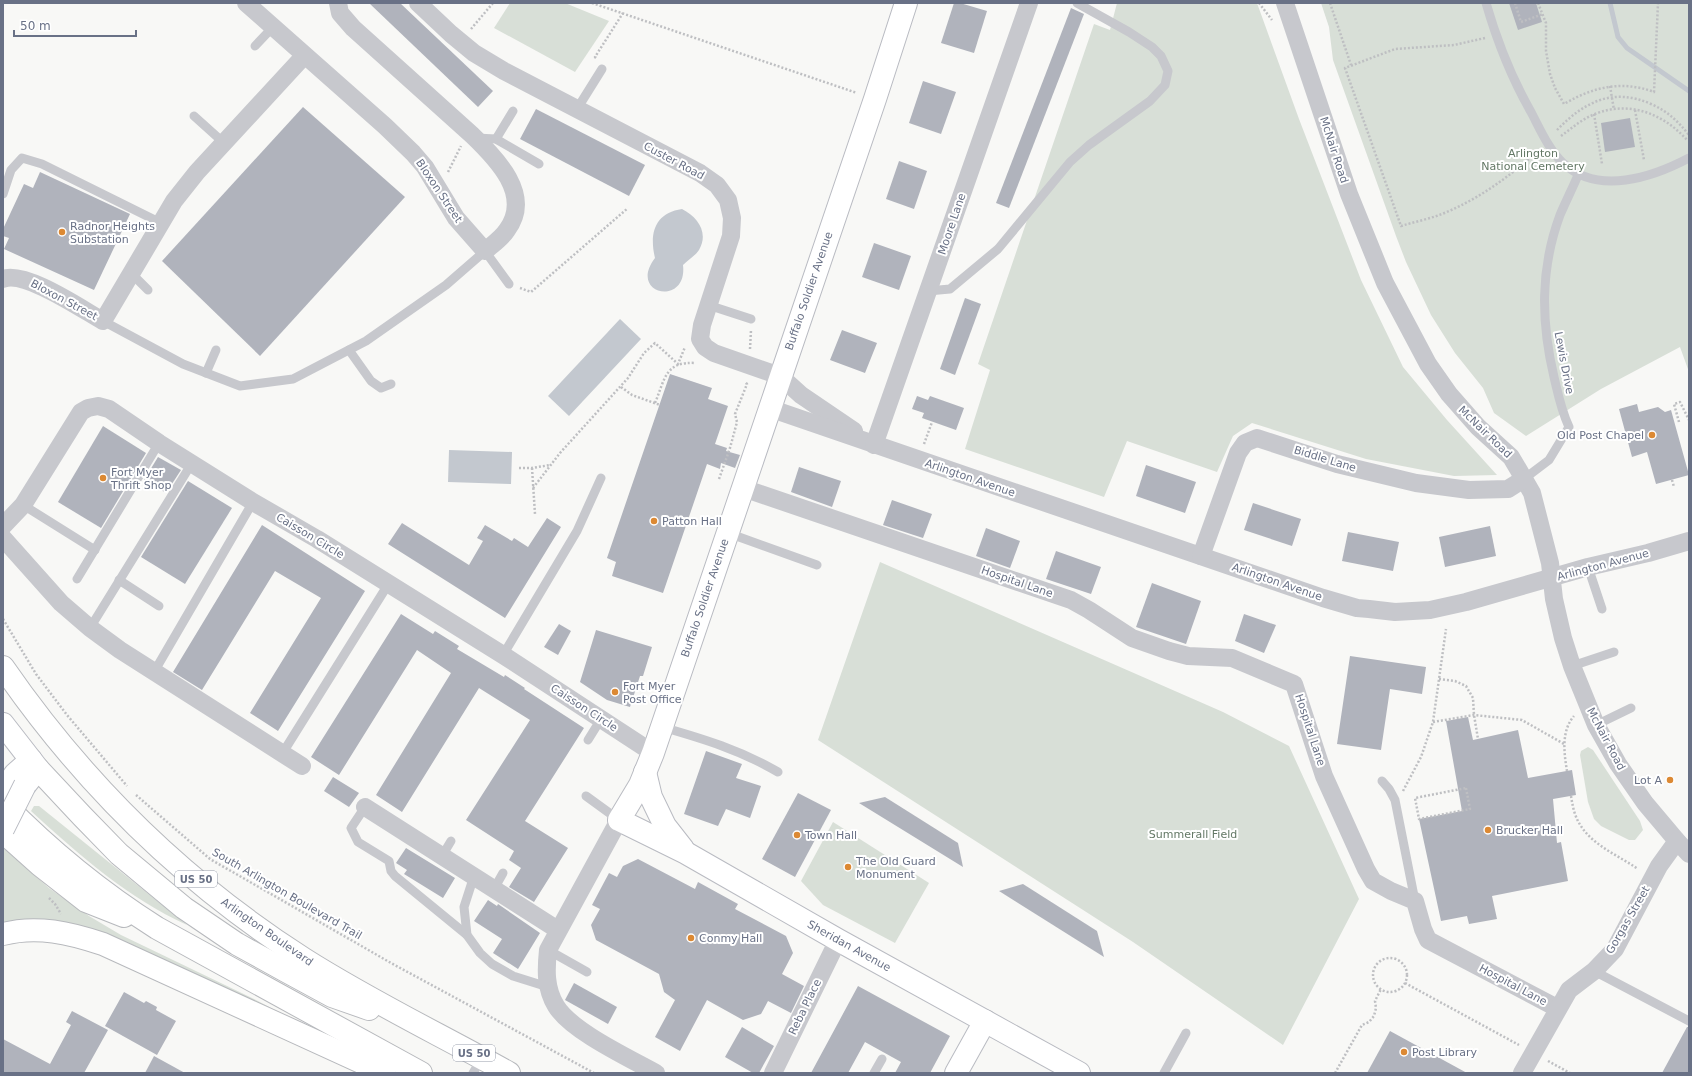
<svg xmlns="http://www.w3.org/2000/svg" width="1692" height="1076" viewBox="0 0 1692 1076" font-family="'DejaVu Sans',sans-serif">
  <rect width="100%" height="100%" fill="#f8f8f6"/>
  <g fill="#d8dfd7">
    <path d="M 510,3 L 565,3 L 609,21 L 575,72 L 494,28 Z"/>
    <path d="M 1117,3 L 1257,3 L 1299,119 L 1361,280 L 1403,367 L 1447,420 L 1497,475 L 1454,476 L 1366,459 L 1252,423 L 1233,436 L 1217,472 L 1127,441 L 1104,497 L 965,449 L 990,370 L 978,364 L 1094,24 L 1110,30 Z"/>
    <path d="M 1321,3 L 1689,3 L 1689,372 L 1680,347 L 1601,389 L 1526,436 L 1494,413 L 1483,388 L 1455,353 L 1431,315 L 1406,262 L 1396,236 L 1333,60 L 1329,27 Z"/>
    <path d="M 880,562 L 1223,712 L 1289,746 L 1359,899 L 1283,1045 L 1133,942 L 818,740 Z"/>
    <path d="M 1588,747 L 1593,750 L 1640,821 L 1643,830 L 1635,840 L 1629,840 L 1601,826 L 1594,819 L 1588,802 L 1580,755 L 1581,751 Z"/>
    <path d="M 34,806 L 39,806 L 187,925 C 128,898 79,855 31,811 Z"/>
    <path d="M 833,822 L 929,883 L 895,943 L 823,905 L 801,881 Z"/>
    <path d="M 3,848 L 49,888 L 89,916 L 121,935 L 252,998 L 315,1031 L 139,952 L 3,926 Z"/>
  </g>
  <g fill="#c3c8cf">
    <path d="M 682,209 C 698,217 709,233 699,250 C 695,256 688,260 683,265 C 688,307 627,295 655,258 C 649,233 655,213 682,209 Z"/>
    <path d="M 620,319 L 641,339 L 569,416 L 548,396 Z"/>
    <path d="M 449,450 L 512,452 L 511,484 L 448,482 Z"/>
  </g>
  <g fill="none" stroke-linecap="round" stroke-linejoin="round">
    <path stroke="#c3c8cf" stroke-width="5" d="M 1610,3 L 1618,37 L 1627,48 L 1689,91"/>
  </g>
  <g fill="#b0b3bc">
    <path d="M 369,3 L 400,3 L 493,91 L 478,107 Z"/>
    <path d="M 954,3 L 960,3 L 987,11 L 974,53 L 941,43 Z"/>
    <path d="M 1509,3 L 1536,3 L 1542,22 L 1518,30 Z"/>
    <path d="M 1071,8 L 1084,14 L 1009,208 L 996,203 Z"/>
    <path d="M 923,81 L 956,92 L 941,134 L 909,123 Z"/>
    <path d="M 303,107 L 405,197 L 260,356 L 162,261 Z"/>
    <path d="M 536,109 L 645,165 L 629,196 L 520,139 Z"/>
    <path d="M 1630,118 L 1635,147 L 1605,152 L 1601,123 Z"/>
    <path d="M 899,161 L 927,171 L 914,209 L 886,199 Z"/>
    <path d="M 40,172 L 130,214 L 94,290 L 4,249 L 9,238 L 3,236 L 3,229 L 24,184 L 33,188 Z"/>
    <path d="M 874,243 L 911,256 L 899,290 L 862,277 Z"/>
    <path d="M 965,298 L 981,304 L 955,375 L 940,369 Z"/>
    <path d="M 842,330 L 877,343 L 865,373 L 830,360 Z"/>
    <path d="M 670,374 L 712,388 L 708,399 L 728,406 L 715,444 L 727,448 L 726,451 L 740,455 L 735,468 L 721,463 L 720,469 L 707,464 L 663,593 L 612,576 L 616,562 L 607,558 Z"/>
    <path d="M 917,396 L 928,400 L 930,396 L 964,408 L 956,430 L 922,418 L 924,413 L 912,409 Z"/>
    <path d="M 1637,404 L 1639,412 L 1658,407 L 1665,412 L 1671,410 L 1689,475 L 1656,484 L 1647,452 L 1632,457 L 1619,409 Z"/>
    <path d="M 103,426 L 146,453 L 101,528 L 58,502 Z"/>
    <path d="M 158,457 L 181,470 L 166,493 L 144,480 Z"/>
    <path d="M 1146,465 L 1196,482 L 1185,513 L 1136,496 Z"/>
    <path d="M 799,467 L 841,481 L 832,507 L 791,492 Z"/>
    <path d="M 188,481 L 232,508 L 185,584 L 141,557 Z"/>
    <path d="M 892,500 L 932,514 L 923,538 L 883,525 Z"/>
    <path d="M 1253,503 L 1301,519 L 1292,546 L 1244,530 Z"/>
    <path d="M 547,518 L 561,527 L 505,618 L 388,544 L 402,523 L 469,565 L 483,541 L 477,538 L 485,525 L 512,541 L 514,538 L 528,547 Z"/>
    <path d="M 262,525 L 365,591 L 278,731 L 250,713 L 321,598 L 275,571 L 202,690 L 173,672 Z"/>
    <path d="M 1490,526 L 1496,556 L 1445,567 L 1439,537 Z"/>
    <path d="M 986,528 L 1020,541 L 1010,568 L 976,556 Z"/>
    <path d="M 1348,532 L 1399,542 L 1393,571 L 1342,561 Z"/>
    <path d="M 1056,551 L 1101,567 L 1091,594 L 1046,579 Z"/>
    <path d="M 1152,583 L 1201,601 L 1186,644 L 1136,627 Z"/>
    <path d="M 401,614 L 433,634 L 435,631 L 459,646 L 457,649 L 504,677 L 505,675 L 525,688 L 524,689 L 584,728 L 525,821 L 568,848 L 534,902 L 509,887 L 521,868 L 509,860 L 514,851 L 466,820 L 530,720 L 479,688 L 402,812 L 376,795 L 451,673 L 417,650 L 339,775 L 311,757 Z"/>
    <path d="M 1244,614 L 1276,625 L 1264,653 L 1235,641 Z"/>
    <path d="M 559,624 L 571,631 L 558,655 L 544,647 Z"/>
    <path d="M 596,630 L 652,647 L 643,676 L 640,676 L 630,707 L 607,700 L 580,682 Z"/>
    <path d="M 1350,656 L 1426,667 L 1422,694 L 1390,689 L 1381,750 L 1337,744 Z"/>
    <path d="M 1468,717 L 1473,740 L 1518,730 L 1528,778 L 1572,770 L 1576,795 L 1553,799 L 1557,843 L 1561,842 L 1568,881 L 1492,896 L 1497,919 L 1469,924 L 1467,916 L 1441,921 L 1419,819 L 1462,811 L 1446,721 Z"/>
    <path d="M 706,751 L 742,764 L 736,778 L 761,786 L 750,818 L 726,809 L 718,826 L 684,814 Z"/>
    <path d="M 333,777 L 359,793 L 349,807 L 324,791 Z"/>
    <path d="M 798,793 L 831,810 L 795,877 L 762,859 Z"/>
    <path d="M 885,797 L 958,843 L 963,867 L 859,803 Z"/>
    <path d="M 406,848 L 455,878 L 443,898 L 404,874 L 407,870 L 396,863 Z"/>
    <path d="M 638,859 L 695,889 L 698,882 L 738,904 L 735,909 L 786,936 L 793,953 L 782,974 L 804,986 L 791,1013 L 768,1001 L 761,1014 L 743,1020 L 707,1000 L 680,1051 L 655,1037 L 675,1000 L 664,992 L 659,974 L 596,940 L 591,925 L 600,909 L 592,905 L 609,873 L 617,877 L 623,866 Z"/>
    <path d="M 1023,884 L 1097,931 L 1104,957 L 999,891 Z"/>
    <path d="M 488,900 L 497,906 L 498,904 L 540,933 L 518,969 L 493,953 L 502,939 L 474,921 Z"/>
    <path d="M 574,983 L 617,1007 L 608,1024 L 565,1000 Z"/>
    <path d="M 858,986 L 950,1036 L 930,1073 L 895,1073 L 901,1062 L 865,1042 L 848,1073 L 811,1073 Z"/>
    <path d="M 124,992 L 144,1003 L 146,1001 L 157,1007 L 156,1010 L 176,1021 L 157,1055 L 105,1026 Z"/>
    <path d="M 72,1011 L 108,1030 L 84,1073 L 3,1073 L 3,1039 L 50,1064 L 71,1025 L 66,1022 Z"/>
    <path d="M 742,1027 L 774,1046 L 759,1073 L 753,1073 L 725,1057 Z"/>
    <path d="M 1687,1027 L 1689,1027 L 1689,1073 L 1662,1073 Z"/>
    <path d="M 1390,1031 L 1467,1073 L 1367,1073 Z"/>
    <path d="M 154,1056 L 185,1073 L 145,1073 Z"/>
  </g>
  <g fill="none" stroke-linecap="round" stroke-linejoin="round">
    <g stroke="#b9bbc2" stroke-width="24">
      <g id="secondary">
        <path d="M 906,3 L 875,99 L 653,753 L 640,785 L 619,820 L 686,853 L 838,940 L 1079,1073"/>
        <path d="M 3,724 L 38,769 L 26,784"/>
        <path d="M 645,772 L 651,797 L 665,826 L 683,849"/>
        <path d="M 3,791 L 15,774 L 31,760"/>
        <path d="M 956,1073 L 985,1021"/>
      </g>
    </g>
    <g stroke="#b7b9bd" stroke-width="24">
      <g id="highway">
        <path d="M 3,667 C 83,783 185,883 304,959 C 370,1001 441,1035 509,1073"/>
        <path d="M 38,769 L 82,816 L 119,854 L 184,908 L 237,944 L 286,971 L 332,996 L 369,1009"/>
        <path d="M 3,803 C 50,851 100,892 157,928 L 421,1073"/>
        <path d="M 3,832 L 40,865 L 86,901 L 124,916"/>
        <path d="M 3,934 C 37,925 70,933 103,944 L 385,1073"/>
      </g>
    </g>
    <g stroke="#bebfc2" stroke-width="2.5" stroke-dasharray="2 2" stroke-linecap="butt">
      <path d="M 592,3 L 857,93"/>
      <path d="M 1259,3 L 1272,20"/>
      <path d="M 1330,3 L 1351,65"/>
      <path d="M 1515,3 L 1521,22 L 1543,14"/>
      <path d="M 1538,3 L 1546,23 L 1546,51 L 1550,74 L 1555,88 L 1564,104 C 1593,87 1622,80 1654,92 L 1658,3"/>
      <path d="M 471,29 L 493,3"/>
      <path d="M 1485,38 L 1454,45 L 1395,49 L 1345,68 L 1401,226 C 1414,222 1429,219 1442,214 C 1479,199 1509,177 1539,150"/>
      <path d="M 596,58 L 595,57 L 623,13"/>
      <path d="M 1610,86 L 1614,110"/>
      <path d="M 1635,110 L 1644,160"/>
      <path d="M 1594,114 L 1602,164"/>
      <path d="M 1557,130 C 1584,102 1613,87 1651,104 C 1667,111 1678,121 1689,135"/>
      <path d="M 1561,136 C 1572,128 1582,119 1595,114 C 1629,100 1664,114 1687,140"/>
      <path d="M 448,172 L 461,146"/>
      <path d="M 520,288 L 531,292 L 628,208"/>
      <path d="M 750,349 L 751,330"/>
      <path d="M 621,387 L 632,395 L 660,405"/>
      <path d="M 655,403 C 665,379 665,361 696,363"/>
      <path d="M 1679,422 L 1674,404 L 1680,402 L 1689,420"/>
      <path d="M 924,444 L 932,422"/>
      <path d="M 519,468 L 532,468 L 550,465"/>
      <path d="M 532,468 L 535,514"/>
      <path d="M 719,479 L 730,448 L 737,422 L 735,414 L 747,384 L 745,382"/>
      <path d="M 1672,480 L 1674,487"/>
      <path d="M 533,488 L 560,453 L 628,378 L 644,353 L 655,343 L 678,364 L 685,347"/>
      <path d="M 3,619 L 36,674 L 67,715 L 127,786"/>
      <path d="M 1439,679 L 1455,681 L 1466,686 L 1473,698 L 1474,715 L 1478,739"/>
      <path d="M 1433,722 L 1474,715 L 1522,720 L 1564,744"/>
      <path d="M 1567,771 C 1564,753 1561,731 1574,716"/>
      <path d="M 1466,788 L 1470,809 L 1419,819 L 1415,798 Z"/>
      <path d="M 1403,791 L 1421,757 L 1433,722 L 1446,629"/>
      <path d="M 136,795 L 210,859 L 391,963 L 594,1073"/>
      <path d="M 1571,796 C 1572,802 1573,808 1575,814 C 1585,843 1615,853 1638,869"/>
      <path d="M 49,898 L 55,904 L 61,914"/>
      <circle cx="1390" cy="975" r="17"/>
      <path d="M 1405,983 L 1519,1045"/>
      <path d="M 1548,1061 L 1570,1073"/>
      <path d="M 1335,1073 L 1362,1025 L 1369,1022 L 1374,1016 L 1376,1008 L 1375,1001 L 1381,989"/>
    </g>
    <g stroke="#c7c8cd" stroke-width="9">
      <path d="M 1486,3 C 1497,41 1511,77 1531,112 C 1540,129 1549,150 1563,163 C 1598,196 1653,177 1689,158"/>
      <path d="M 255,46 L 273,27"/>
      <path d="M 577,109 L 602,69"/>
      <path d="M 194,116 L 224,143"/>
      <path d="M 476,138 L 496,139 L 539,164"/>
      <path d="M 496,139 L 513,111"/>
      <path d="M 3,194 L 11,170 L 22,158 L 42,164 L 161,223"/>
      <path d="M 131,273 L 148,290"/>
      <path d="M 928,291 L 950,289 L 998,249 L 1070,162 L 1089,145 L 1150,101 L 1165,85 L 1168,71 L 1161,56 L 1152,47 L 1129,32 L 1077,3"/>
      <path d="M 708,305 L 751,319"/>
      <path d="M 103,321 L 183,364 L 240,386 L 293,379 L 366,341 L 446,285 L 485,251 L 509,284"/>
      <path d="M 349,350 L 371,381 L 381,388 L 391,384"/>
      <path d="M 206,373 L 216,350"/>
      <path d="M 1524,479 L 1549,460 L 1569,427 C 1561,410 1558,394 1554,377 C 1541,322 1540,269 1560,215 C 1566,201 1573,187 1579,173"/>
      <path d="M 23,505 L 95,550"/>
      <path d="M 728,533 L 817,565"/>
      <path d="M 1588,567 L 1602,609"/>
      <path d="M 77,579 L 159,443"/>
      <path d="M 119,580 L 159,606"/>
      <path d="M 90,628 L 192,463"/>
      <path d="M 503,655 L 577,531 L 601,478"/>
      <path d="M 1572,666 L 1614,652"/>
      <path d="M 154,672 L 253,502"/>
      <path d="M 1596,725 L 1631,708"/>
      <path d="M 662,727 C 704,739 740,750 778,772"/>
      <path d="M 588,740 L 601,719"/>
      <path d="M 282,754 L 389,583"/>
      <path d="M 1382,781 L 1389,789 L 1395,800 L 1415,901"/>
      <path d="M 586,796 L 619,820"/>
      <path d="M 365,807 L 351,828 L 358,842 L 389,861 L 391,871 L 395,876 L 467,935"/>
      <path d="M 442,856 L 451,841"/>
      <path d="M 474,876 L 464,907 L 467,935 L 480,953 L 492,964 L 513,976 L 548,987"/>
      <path d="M 494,889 L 503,873"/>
      <path d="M 548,950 L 587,972"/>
      <path d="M 1594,971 L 1689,1021"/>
      <path d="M 473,1073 L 482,1058"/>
      <path d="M 874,1073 L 882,1059"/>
      <path d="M 1164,1073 L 1186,1033"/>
    </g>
    <g stroke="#c7c8cd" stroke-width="18">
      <path d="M 246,3 L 385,126 L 413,153 L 425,167 L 456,218 L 485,251 C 492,245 502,238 507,230 C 533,195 496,158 472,135 L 353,28 L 340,13 L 338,3"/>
      <path d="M 418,3 L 451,34 L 474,53 L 504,71 L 700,173 L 717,185 L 728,200 L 732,218 L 731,236 L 702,325 L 700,339 L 705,347 L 714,353 L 780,376 L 801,395 L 854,431"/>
      <path d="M 1285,3 L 1349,194 L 1385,283 L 1428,364 L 1449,394 L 1478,427 L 1511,457 L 1524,479 L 1532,493 L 1550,563 L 1554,599 L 1563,638 L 1572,666 L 1596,725 L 1618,764 L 1645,803 L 1677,841 L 1689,854"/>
      <path d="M 3,279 C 25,270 83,310 103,321 L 174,201 L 197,172 L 304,56"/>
      <path d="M 769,408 L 1323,598 L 1357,608 L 1369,609 L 1395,612 L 1430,610 L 1466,602 L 1588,567 L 1648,553 L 1689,541"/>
      <path d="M 874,445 L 1029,3"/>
      <path d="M 743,488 L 1071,600 L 1089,610 L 1132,638 L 1169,651 L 1188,656 L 1232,658 L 1294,684 L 1324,776 L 1366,869 L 1373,881 L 1391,891 L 1415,901 L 1423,929 L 1428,940 L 1557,1008"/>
      <path d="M 3,526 L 23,505 L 81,412 L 88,408 L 98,406 L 109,409 L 159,443 L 253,502 L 317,539 L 503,655 L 653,753"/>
      <path d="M 3,538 L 61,603 L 90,628 L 120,650 L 302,766"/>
      <path d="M 1201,556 L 1238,453 L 1245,443 L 1257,438 L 1337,464 L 1416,483 L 1469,490 L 1508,489 L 1524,479"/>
      <path d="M 365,807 L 558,930"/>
      <path d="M 619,820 L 548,950 C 546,969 545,988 556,1006 C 571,1031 629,1058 656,1073"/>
      <path d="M 773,1073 L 838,940"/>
      <path d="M 1522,1073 L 1569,990 L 1594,971 L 1615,949 L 1659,866 L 1677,841"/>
    </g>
    <use href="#secondary" stroke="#fff" stroke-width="22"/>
    <use href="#highway" stroke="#fff" stroke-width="22"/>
    <g stroke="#b9bbc2" stroke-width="24" stroke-linecap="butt">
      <path id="secondary-bridge" d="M 3,829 L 25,785"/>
    </g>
    <use href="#secondary-bridge" stroke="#fff" stroke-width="22"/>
  </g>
  <g fill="#dc8933" stroke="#fff" stroke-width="1.5">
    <circle cx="62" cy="232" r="4"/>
    <circle cx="1652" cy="435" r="4"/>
    <circle cx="103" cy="478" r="4"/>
    <circle cx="654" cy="521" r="4"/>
    <circle cx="615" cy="692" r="4"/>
    <circle cx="1670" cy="780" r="4"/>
    <circle cx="1488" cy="830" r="4"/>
    <circle cx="797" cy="835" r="4"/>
    <circle cx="848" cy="867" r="4"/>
    <circle cx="691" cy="938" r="4"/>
    <circle cx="1404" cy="1052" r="4"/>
  </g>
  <g text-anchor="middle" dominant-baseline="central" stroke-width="4" stroke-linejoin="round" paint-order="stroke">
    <g fill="#fff" stroke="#969caa" stroke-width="1">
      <rect x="175" y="871" width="42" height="16" rx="3"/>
      <rect x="453" y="1045" width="42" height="16" rx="3"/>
    </g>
    <g font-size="10" font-weight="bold" fill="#697186">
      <text x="196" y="879">US 50</text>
      <text x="474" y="1053">US 50</text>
    </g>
    <g font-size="11" fill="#697186" stroke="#fff">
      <text transform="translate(1334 150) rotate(72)">McNair Road</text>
      <text transform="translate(674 161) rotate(28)">Custer Road</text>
      <text transform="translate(439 191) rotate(56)">Bloxon Street</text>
      <text transform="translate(952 224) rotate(-71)">Moore Lane</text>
      <text transform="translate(809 291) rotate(-71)">Buffalo Soldier Avenue</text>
      <text transform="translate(64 300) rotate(28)">Bloxon Street</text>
      <text transform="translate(1564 363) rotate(79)">Lewis Drive</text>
      <text transform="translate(1485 432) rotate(44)">McNair Road</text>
      <text transform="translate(1325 459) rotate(17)">Biddle Lane</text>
      <text transform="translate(970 478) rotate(19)">Arlington Avenue</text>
      <text transform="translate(310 536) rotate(31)">Caisson Circle</text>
      <text transform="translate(1603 565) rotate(-15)">Arlington Avenue</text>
      <text transform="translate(1017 582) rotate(19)">Hospital Lane</text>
      <text transform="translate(1277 582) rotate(19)">Arlington Avenue</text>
      <text transform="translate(705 598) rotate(-71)">Buffalo Soldier Avenue</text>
      <text transform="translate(584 708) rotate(33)">Caisson Circle</text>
      <text transform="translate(1310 730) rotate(72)">Hospital Lane</text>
      <text transform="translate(1606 739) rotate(62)">McNair Road</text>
      <text transform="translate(287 894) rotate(30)">South Arlington Boulevard Trail</text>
      <text transform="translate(1628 920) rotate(-60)">Gorgas Street</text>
      <text transform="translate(267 932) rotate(35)">Arlington Boulevard</text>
      <text transform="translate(849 946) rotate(29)">Sheridan Avenue</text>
      <text transform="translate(1513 985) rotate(28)">Hospital Lane</text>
      <text transform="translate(805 1007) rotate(-64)">Reba Place</text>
    </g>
    <g font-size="11" fill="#637865" stroke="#fff">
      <text x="1533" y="153">Arlington<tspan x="1533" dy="13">National Cemetery</tspan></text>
      <text x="1193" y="834">Summerall Field</text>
    </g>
    <g font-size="11" fill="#697186" stroke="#fff" text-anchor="start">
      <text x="70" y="226">Radnor Heights<tspan x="70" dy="13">Substation</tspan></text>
      <text x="1644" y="435" text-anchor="end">Old Post Chapel</text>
      <text x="111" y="472">Fort Myer<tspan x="111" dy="13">Thrift Shop</tspan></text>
      <text x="662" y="521">Patton Hall</text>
      <text x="623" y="686">Fort Myer<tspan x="623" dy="13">Post Office</tspan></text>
      <text x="1662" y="780" text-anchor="end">Lot A</text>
      <text x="1496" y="830">Brucker Hall</text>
      <text x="805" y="835">Town Hall</text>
      <text x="856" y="861">The Old Guard<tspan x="856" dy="13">Monument</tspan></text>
      <text x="699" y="938">Conmy Hall</text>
      <text x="1412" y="1052">Post Library</text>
    </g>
  </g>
  <rect width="1692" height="1076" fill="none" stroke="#697186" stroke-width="8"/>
  <path d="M14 30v6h122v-6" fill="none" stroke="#697186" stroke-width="2"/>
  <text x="20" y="30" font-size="12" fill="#697186" stroke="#ffffff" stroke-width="3" paint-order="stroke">50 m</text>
</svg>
